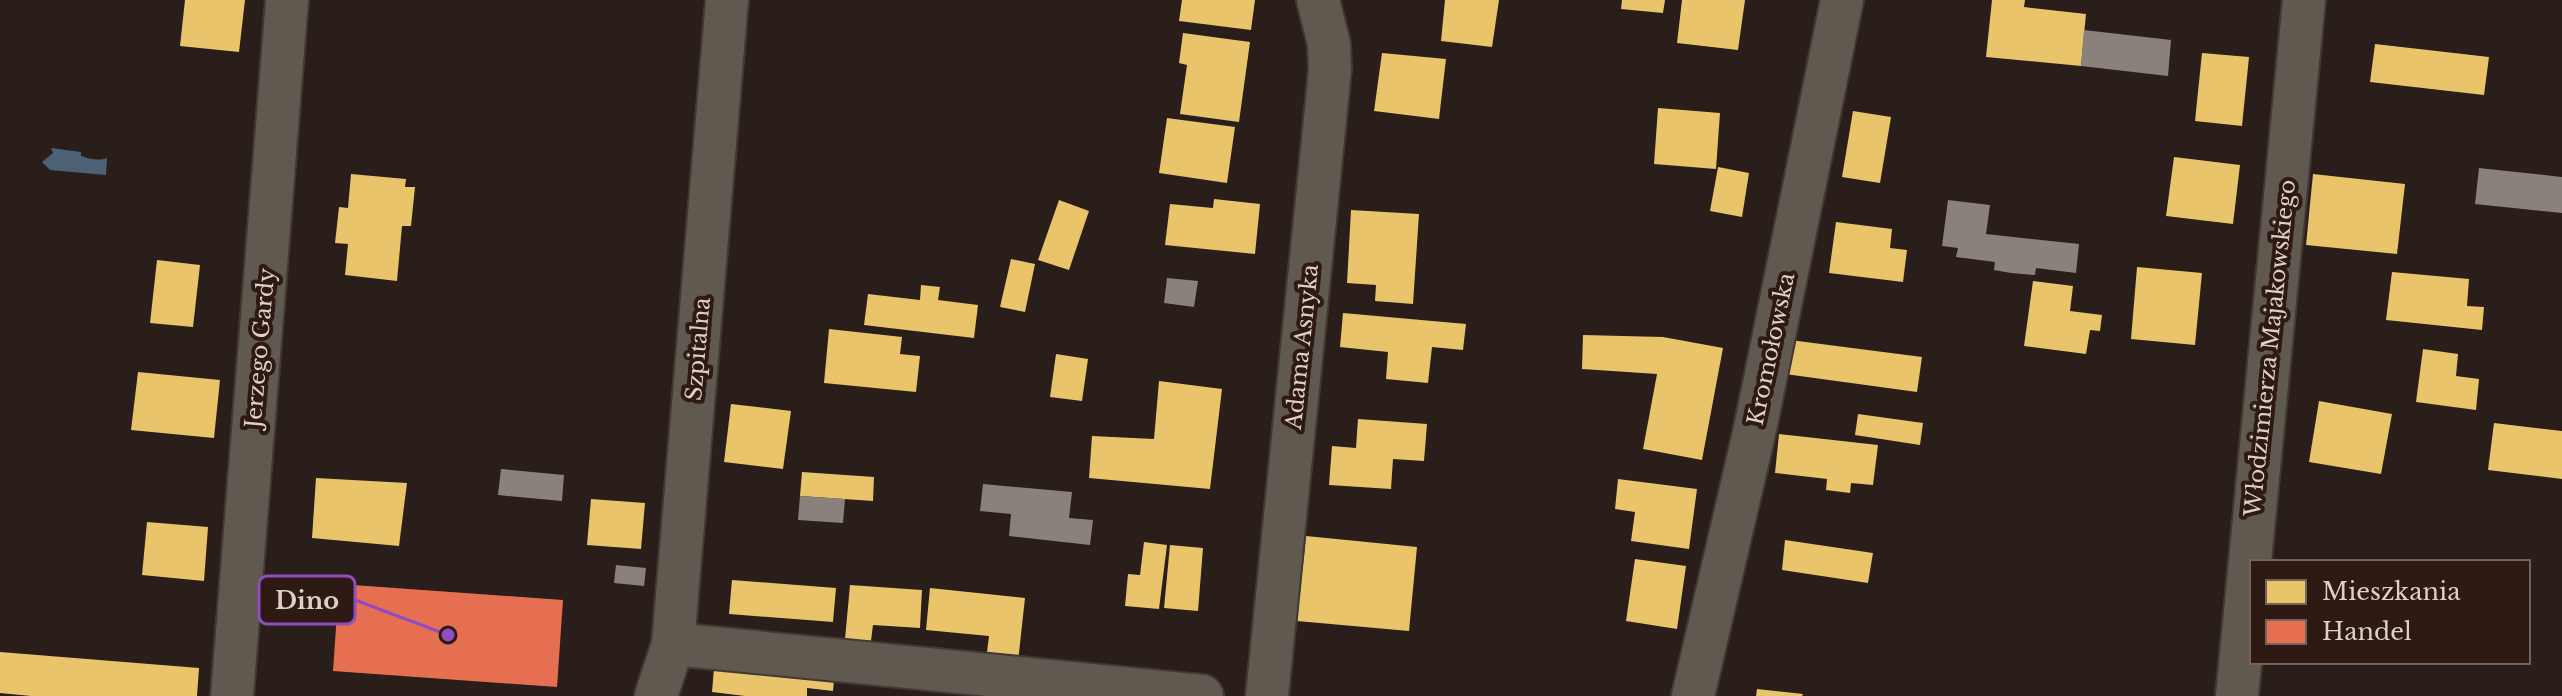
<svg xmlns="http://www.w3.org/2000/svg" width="2562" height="696" viewBox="0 0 2562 696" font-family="'Libre Baskerville',serif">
  <rect width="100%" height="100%" fill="#291e19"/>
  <path fill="#4c6274" d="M 51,148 L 81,152 L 81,156 C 90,159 98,161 107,158 L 106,175 L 50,170 L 42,162 L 53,153 Z"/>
  <g fill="#e9c46a">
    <path d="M 185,0 L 245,0 L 239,52 L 180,46 Z"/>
    <path d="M 1182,0 L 1255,0 L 1251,30 L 1179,21 Z"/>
    <path d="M 1445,0 L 1499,0 L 1492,47 L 1441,41 Z"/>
    <path d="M 1622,0 L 1665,0 L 1663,13 L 1621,9 Z"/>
    <path d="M 1682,0 L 1745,0 L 1738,50 L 1677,43 Z"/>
    <path d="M 1992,0 L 2025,0 L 2024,7 L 2086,14 L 2081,66 L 1986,57 Z"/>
    <path d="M 1183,33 L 1250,42 L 1239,122 L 1180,114 L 1187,65 L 1179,63 Z"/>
    <path d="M 2375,44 L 2489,57 L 2484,95 L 2370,82 Z"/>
    <path d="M 1382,53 L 1446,59 L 1439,119 L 1374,111 Z"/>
    <path d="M 2202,53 L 2249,57 L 2242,126 L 2195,121 Z"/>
    <path d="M 1658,108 L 1720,113 L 1716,169 L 1654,164 Z"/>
    <path d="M 1853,111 L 1891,117 L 1880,183 L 1842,177 Z"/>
    <path d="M 1167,118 L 1235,127 L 1227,183 L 1159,173 Z"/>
    <path d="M 2174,157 L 2240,165 L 2233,224 L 2166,216 Z"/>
    <path d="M 1718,167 L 1749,173 L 1742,217 L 1710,211 Z"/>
    <path d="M 351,174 L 406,179 L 405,187 L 415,187 L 411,226 L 402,226 L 397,281 L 345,275 L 348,244 L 335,243 L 339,207 L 348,208 Z"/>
    <path d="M 2313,174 L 2405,184 L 2397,254 L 2306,245 Z"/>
    <path d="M 1214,199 L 1260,204 L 1255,254 L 1165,245 L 1170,204 L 1213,208 Z"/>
    <path d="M 1059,200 L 1089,211 L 1069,270 L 1038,260 Z"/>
    <path d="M 1351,210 L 1419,214 L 1413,304 L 1375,301 L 1376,285 L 1347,283 Z"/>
    <path d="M 1836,222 L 1892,229 L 1890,248 L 1907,250 L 1903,282 L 1829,273 Z"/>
    <path d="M 1011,259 L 1035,264 L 1025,312 L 1000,307 Z"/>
    <path d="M 157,260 L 200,265 L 193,327 L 150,323 Z"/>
    <path d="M 2137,267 L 2202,273 L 2195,345 L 2131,339 Z"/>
    <path d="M 2392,272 L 2469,279 L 2467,306 L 2484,307 L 2482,330 L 2386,320 Z"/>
    <path d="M 2033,281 L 2073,286 L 2070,311 L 2102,315 L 2100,331 L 2090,330 L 2086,354 L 2024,346 Z"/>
    <path d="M 921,285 L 940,287 L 938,300 L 978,305 L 974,338 L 864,325 L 868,294 L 920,300 Z"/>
    <path d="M 1343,313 L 1466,324 L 1463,350 L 1432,347 L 1428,383 L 1386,379 L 1388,352 L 1340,347 Z"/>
    <path d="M 829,329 L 902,337 L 900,354 L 920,356 L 916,392 L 824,383 Z"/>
    <path d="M 1583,335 L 1663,337 L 1723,348 L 1702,460 L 1643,449 L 1657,374 L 1582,369 Z"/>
    <path d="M 1790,340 L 1922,357 L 1917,392 L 1785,374 Z"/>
    <path d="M 2423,349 L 2458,354 L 2456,376 L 2479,379 L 2476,410 L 2416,402 Z"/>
    <path d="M 1056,354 L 1088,359 L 1082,401 L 1050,397 Z"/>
    <path d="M 138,372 L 220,380 L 214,438 L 131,430 Z"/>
    <path d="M 1159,381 L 1222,389 L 1210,489 L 1089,478 L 1092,436 L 1154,439 Z"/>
    <path d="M 2319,401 L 2392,414 L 2381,474 L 2309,462 Z"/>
    <path d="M 731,404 L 791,411 L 783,469 L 724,462 Z"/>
    <path d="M 1858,414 L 1923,423 L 1920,445 L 1855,435 Z"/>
    <path d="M 1358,419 L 1427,424 L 1424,461 L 1393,459 L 1391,489 L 1329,485 L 1332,446 L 1356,448 Z"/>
    <path d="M 2494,423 L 2562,431 L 2562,479 L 2488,470 Z"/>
    <path d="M 1779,434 L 1878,445 L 1873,485 L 1851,483 L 1850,493 L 1826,490 L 1827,479 L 1775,473 Z"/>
    <path d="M 802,472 L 874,477 L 873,501 L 800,496 Z"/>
    <path d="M 316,478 L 407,483 L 399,546 L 312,538 Z"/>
    <path d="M 1618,479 L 1697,489 L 1689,549 L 1631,541 L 1635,512 L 1615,509 Z"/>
    <path d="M 591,499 L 645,503 L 641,549 L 587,545 Z"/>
    <path d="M 147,522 L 208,527 L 204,581 L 142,575 Z"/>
    <path d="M 1306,536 L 1417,547 L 1409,631 L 1297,621 Z"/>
    <path d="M 1785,540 L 1873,553 L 1868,583 L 1782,570 Z"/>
    <path d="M 1144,542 L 1167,545 L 1159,609 L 1125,606 L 1128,574 L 1140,575 Z"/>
    <path d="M 1170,545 L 1203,548 L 1198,611 L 1164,608 Z"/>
    <path d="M 1635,559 L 1686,566 L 1677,629 L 1626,621 Z"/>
    <path d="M 732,580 L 836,588 L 833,622 L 729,614 Z"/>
    <path d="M 850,585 L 922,590 L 920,628 L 873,625 L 871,641 L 845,639 Z"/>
    <path d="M 930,588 L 1025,598 L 1017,671 L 985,668 L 989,636 L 926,630 Z"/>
    <path d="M 0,652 L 199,668 L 197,696 L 31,696 L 0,693 Z"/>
    <path d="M 715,656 L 835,669 L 833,691 L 807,688 L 807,696 L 745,696 L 712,692 Z"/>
    <path d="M 1757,689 L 1803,694 L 1802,696 L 1756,696 Z"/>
  </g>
  <path fill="#e76f51" d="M 339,584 L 563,600 L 557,687 L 333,671 Z"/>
  <g fill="#8a817c">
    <path d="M 2084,30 L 2171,40 L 2168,76 L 2081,66 Z"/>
    <path d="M 2479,168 L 2562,177 L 2562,213 L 2475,204 Z"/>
    <path d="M 1948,200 L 1990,205 L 1986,234 L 2079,244 L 2076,273 L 2036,268 L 2035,275 L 2011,273 L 1994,270 L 1995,262 L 1956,257 L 1958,248 L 1942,246 Z"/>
    <path d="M 1167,278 L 1198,281 L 1194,307 L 1164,303 Z"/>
    <path d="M 501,469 L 564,475 L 562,501 L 498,495 Z"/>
    <path d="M 983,484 L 1072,492 L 1069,518 L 1093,520 L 1090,545 L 1009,536 L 1011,514 L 980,511 Z"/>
    <path d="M 800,496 L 845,499 L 843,523 L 798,520 Z"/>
    <path d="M 616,565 L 646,568 L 644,586 L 614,583 Z"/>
  </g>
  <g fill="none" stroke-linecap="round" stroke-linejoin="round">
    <g stroke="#413834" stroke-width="46">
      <g id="street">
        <path d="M 673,644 L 1202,696"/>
        <path d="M 232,696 L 287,0"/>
        <path d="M 656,696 L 673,644 L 727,0"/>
        <path d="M 1267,696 L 1330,70 L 1329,44 L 1318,0"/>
        <path d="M 1693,696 L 1755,429 L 1842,0"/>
        <path d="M 2237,696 L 2304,0"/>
      </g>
    </g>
    <use href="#street" stroke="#5f594f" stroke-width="42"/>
  </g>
  <g text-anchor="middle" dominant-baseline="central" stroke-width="8" stroke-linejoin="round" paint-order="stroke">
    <g font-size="22" fill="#decfca" stroke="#2f1a13">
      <text transform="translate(1302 347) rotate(-84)">Adama Asnyka</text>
      <text transform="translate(260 348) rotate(-85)">Jerzego Gardy</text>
      <text transform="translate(2270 348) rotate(-84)">Włodzimierza Majakowskiego</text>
      <text transform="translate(698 349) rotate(-85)">Szpitalna</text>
      <text transform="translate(1771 349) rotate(-78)">Kromołowska</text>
    </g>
  </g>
  <path fill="none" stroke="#8f4dc1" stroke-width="3" d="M448 635L355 600"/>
  <circle fill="#8f4dc1" stroke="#2f1a13" stroke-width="3" cx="448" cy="635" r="8"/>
  <rect fill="#2f1a13" stroke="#8f4dc1" stroke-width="3" x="259" y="576" width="96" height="48" rx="8"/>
  <g font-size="24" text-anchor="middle" font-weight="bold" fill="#decfca">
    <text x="307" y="609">Dino</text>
  </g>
  <rect x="2250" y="560" width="280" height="104" fill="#2f1a13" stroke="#75625c" stroke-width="2"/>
  <rect x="2266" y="580" width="40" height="24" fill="#e9c46a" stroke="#75625c" stroke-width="2"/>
  <text x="2322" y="600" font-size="24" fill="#decfca">Mieszkania</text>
  <rect x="2266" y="620" width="40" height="24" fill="#e76f51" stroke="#75625c" stroke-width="2"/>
  <text x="2322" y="640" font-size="24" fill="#decfca">Handel</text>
</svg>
